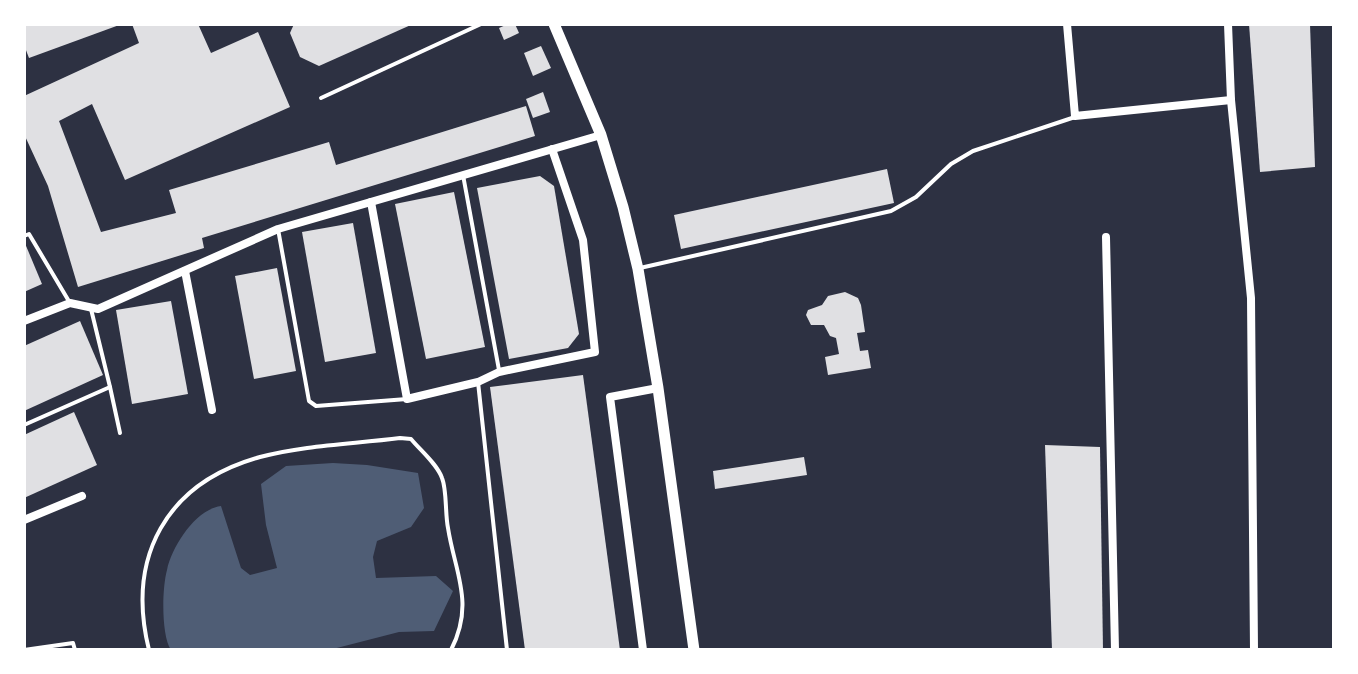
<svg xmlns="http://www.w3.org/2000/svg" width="1358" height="674" viewBox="0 0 1358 674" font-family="'Zilla Slab',serif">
  <rect width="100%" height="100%" fill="#2d3142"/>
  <path fill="#4f5d75" d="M 333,463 L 367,465 L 418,473 L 424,508 L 411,527 L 377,541 L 373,557 L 376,578 L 436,576 L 453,591 L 434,631 L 399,632 L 329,650 L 171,650 C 161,635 162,588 167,570 C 172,546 196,509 221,506 L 241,568 L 250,575 L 277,568 L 266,525 L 261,484 L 286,466 Z"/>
  <g fill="#e0e0e3">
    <path d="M 24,24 L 122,24 L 29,58 L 24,45 Z"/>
    <path d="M 132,24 L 198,24 L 211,53 L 258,32 L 290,107 L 125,180 L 92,104 L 59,121 L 101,232 L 176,213 L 169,190 L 329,142 L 336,165 L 526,106 L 535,136 L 202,238 L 204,248 L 78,287 L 48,186 L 24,134 L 24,96 L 139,43 Z"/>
    <path d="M 294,24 L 413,24 L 319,66 L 300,57 L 290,33 Z"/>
    <path d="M 508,24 L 515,24 L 519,33 L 504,40 L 499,28 Z"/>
    <path d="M 1249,24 L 1310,24 L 1315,167 L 1260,172 Z"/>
    <path d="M 541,46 L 551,68 L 533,76 L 524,53 Z"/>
    <path d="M 543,92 L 550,112 L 533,118 L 526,99 Z"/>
    <path d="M 887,169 L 894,203 L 681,249 L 674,215 Z"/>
    <path d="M 540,176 L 554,186 L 579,334 L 568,348 L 509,359 L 477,188 Z"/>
    <path d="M 454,192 L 485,347 L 426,359 L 395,204 Z"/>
    <path d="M 353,223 L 376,353 L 325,362 L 302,232 Z"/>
    <path d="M 24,241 L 42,284 L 24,292 Z"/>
    <path d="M 277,268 L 296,371 L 254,379 L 235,276 Z"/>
    <path d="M 845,292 L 858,298 L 861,305 L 865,332 L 857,333 L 860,351 L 868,350 L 871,368 L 828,375 L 825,357 L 839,354 L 836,338 L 830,336 L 824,325 L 811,325 L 806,315 L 808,310 L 822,305 L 828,296 Z"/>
    <path d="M 171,301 L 188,394 L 132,404 L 116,310 Z"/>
    <path d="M 80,321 L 103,375 L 24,411 L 24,346 Z"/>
    <path d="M 583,375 L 620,650 L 525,650 L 490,387 Z"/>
    <path d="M 74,412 L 97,465 L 24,498 L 24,435 Z"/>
    <path d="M 1045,445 L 1100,447 L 1103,650 L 1052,650 Z"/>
    <path d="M 804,457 L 807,475 L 715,489 L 713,471 Z"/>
  </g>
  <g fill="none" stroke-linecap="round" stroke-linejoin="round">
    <path stroke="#fff" stroke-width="4" d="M 149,650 C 126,557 166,483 260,457 C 305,445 354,444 400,438 L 411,439 C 421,451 437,464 442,478 C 447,490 445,514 448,528 C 455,573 475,603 451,650"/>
    <g stroke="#fff" stroke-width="4">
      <path d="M 321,98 L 481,24"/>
      <path d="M 463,175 L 499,370"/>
      <path d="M 278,229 L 309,401 L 316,406 L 407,399"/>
      <path d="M 24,236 L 29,234 L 70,303"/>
      <path d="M 640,268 L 891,211 L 916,197 L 951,164 L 973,151 L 1075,117"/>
      <path d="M 478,382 L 507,650"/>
      <path d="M 110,387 L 120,433"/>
      <path d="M 24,425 L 110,387 L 91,309"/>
      <path d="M 24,650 L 73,643 L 75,650"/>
    </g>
    <g stroke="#fff" stroke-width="8">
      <path d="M 1067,24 L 1075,116 L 1231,100"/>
      <path d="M 1228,24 L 1231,100 L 1251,298 L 1254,650"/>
      <path d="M 371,202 L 407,399 L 478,382 L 499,372 L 595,352 L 583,240 L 552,149"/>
      <path d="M 1106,237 L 1115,650"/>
      <path d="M 185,271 L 212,410"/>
      <path d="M 24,321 L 70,303 L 98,309 L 278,229 L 601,135"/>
      <path d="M 24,520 L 82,496"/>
      <path d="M 643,650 L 610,397 L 658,388"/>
    </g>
    <path stroke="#fff" stroke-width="11" d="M 554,24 L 601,135 L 623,207 L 638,269 L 658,388 L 694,650"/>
  </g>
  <rect width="1358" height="674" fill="none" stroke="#ffffff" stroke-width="52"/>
</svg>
